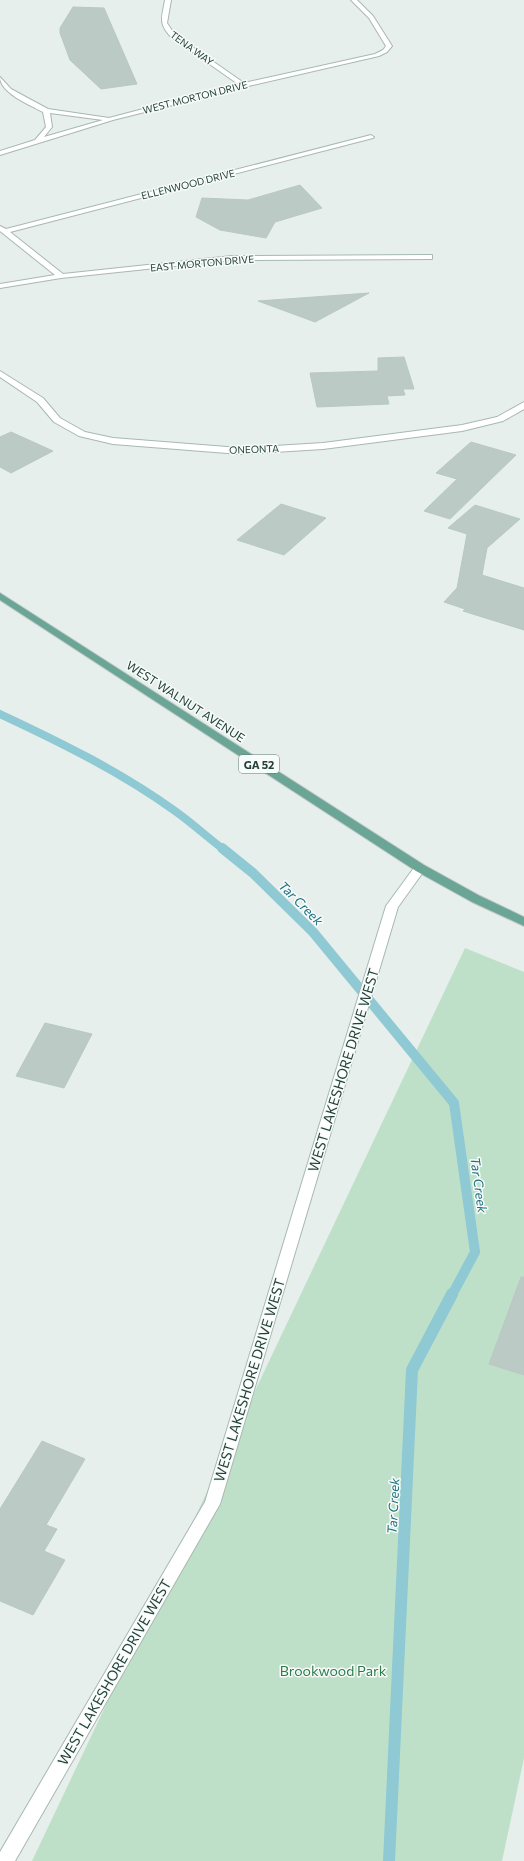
<svg xmlns="http://www.w3.org/2000/svg" width="524" height="1861" viewBox="0 0 524 1861" font-family="Commissioner,sans-serif">
  <rect width="100%" height="100%" fill="#e6efeb"/>
  <path fill="#bfe0c8" d="M 465,948 L 524,972 L 524,1758 L 502,1861 L 32,1861 Z"/>
  <g fill="none" stroke-linecap="round" stroke-linejoin="round">
    <path stroke="#8ec9d4" stroke-width="8" d="M 0,714 C 60,742 121,772 175,811 C 192,823 207,837 223,849"/>
    <path stroke="#8ec9d4" stroke-width="10" d="M 222,848 L 253,873 L 313,932 L 454,1103 L 475,1252 L 452,1295"/>
    <path stroke="#8ec9d4" stroke-width="12" d="M 389,1861 L 412,1370 L 452,1294"/>
  </g>
  <g fill="#bbcac4" stroke="#b8c9c2">
    <path d="M 73,7 L 104,8 L 137,84 L 101,89 L 70,60 L 60,33 L 60,28 Z"/>
    <path d="M 300,185 L 322,208 L 275,222 L 266,238 L 220,230 L 196,217 L 202,198 L 248,200 Z"/>
    <path d="M 369,293 L 315,322 L 258,301 Z"/>
    <path d="M 404,357 L 414,389 L 403,389 L 405,395 L 387,396 L 389,404 L 317,407 L 310,373 L 378,371 L 378,358 Z"/>
    <path d="M 11,432 L 53,451 L 11,473 L 0,467 L 0,437 Z"/>
    <path d="M 471,442 L 516,455 L 450,519 L 424,511 L 457,479 L 436,473 Z"/>
    <path d="M 281,504 L 326,518 L 284,555 L 237,540 Z"/>
    <path d="M 475,505 L 520,519 L 487,548 L 482,575 L 524,588 L 524,630 L 463,611 L 465,609 L 444,602 L 457,588 L 467,534 L 448,528 Z"/>
    <path d="M 45,1023 L 92,1034 L 64,1088 L 16,1076 Z"/>
    <path d="M 521,1277 L 524,1277 L 524,1375 L 489,1364 Z"/>
    <path d="M 42,1441 L 85,1459 L 46,1525 L 57,1529 L 44,1551 L 65,1560 L 33,1615 L 0,1601 L 0,1509 Z"/>
  </g>
  <g fill="none" stroke-linecap="round" stroke-linejoin="round">
    <g stroke="#a8b8b2" stroke-width="2">
      <g id="street">
        <path d="M 165,0 L 171,0 L 167,23 L 175,35 L 244,83 L 375,54 L 383,50 L 386,46 L 369,18 L 351,0 L 357,0 L 373,16 L 392,46 L 387,52 L 379,56 L 244,87 L 113,120 L 0,155 L 0,151 L 35,140 L 46,127 L 43,112 C 30,105 0,93 0,77 L 11,89 L 48,109 L 109,118 L 238,84 L 171,37 C 158,23 162,18 165,0 ZM 50,113 L 103,120 L 44,137 L 52,127 Z"/>
        <path d="M 371,135 L 374,137 L 373,138 L 10,232 L 63,274 L 232,256 L 429,255 L 432,255 L 432,259 L 232,260 L 61,278 L 0,288 L 0,284 L 55,275 L 0,231 L 0,226 L 6,229 Z"/>
        <path d="M 0,371 L 43,398 L 60,418 L 85,432 L 113,438 L 240,448 L 323,443 L 462,425 L 497,417 L 524,402 L 524,409 L 503,421 L 462,431 L 323,449 L 240,454 L 113,444 L 79,436 L 54,422 L 37,402 L 0,377 Z"/>
        <path d="M 420,864 L 426,868 L 398,907 L 220,1504 L 15,1861 L 0,1861 L 0,1852 L 205,1502 L 386,906 L 416,865 Z"/>
      </g>
    </g>
    <g stroke="#c2cac8" stroke-width="2">
      <path id="primary" d="M 0,593 L 424,865 L 480,896 L 524,917 L 524,926 L 472,902 L 416,871 L 0,600 Z"/>
    </g>
    <use href="#street" fill="#fff" fill-rule="evenodd"/>
    <use href="#primary" fill="#6aa596" fill-rule="evenodd"/>
  </g>
  <g text-anchor="middle" dominant-baseline="central" stroke-width="3" stroke-linejoin="round" paint-order="stroke">
    <g font-size="10" fill="#24423a" stroke="#f7fbf9">
      <text transform="translate(192 48) rotate(36)">TENA WAY</text>
      <text transform="translate(195 97) rotate(-14)">WEST MORTON DRIVE</text>
      <text transform="translate(188 184) rotate(-14)">ELLENWOOD DRIVE</text>
      <text transform="translate(202 263) rotate(-5)">EAST MORTON DRIVE</text>
      <text transform="translate(254 449) rotate(-2)">ONEONTA</text>
    </g>
    <rect fill="#f7fbf9" stroke="#637a73" stroke-width="1" x="239" y="755" width="40" height="18" rx="3"/>
    <g font-size="11" font-weight="bold" fill="#24423a">
      <text x="259" y="764">GA 52</text>
    </g>
    <g font-size="12" fill="#24423a" stroke="#f7fbf9">
      <text transform="translate(186 701) rotate(33)">WEST WALNUT AVENUE</text>
    </g>
    <g font-size="13" font-style="italic" fill="#1c6f80" stroke="#f7fbf9">
      <text transform="translate(301 903) rotate(45)">Tar Creek</text>
      <text transform="translate(479 1185) rotate(82)">Tar Creek</text>
      <text transform="translate(393 1506) rotate(-87)">Tar Creek</text>
    </g>
    <g font-size="14" fill="#24423a" stroke="#f7fbf9">
      <text transform="translate(343 1070) rotate(-73)">WEST LAKESHORE DRIVE WEST</text>
      <text transform="translate(249 1380) rotate(-73)">WEST LAKESHORE DRIVE WEST</text>
      <text transform="translate(114 1672) rotate(-60)">WEST LAKESHORE DRIVE WEST</text>
    </g>
    <g font-size="14" fill="#2d7a4b" stroke="#f7fbf9">
      <text x="333" y="1670">Brookwood Park</text>
    </g>
  </g>
</svg>
